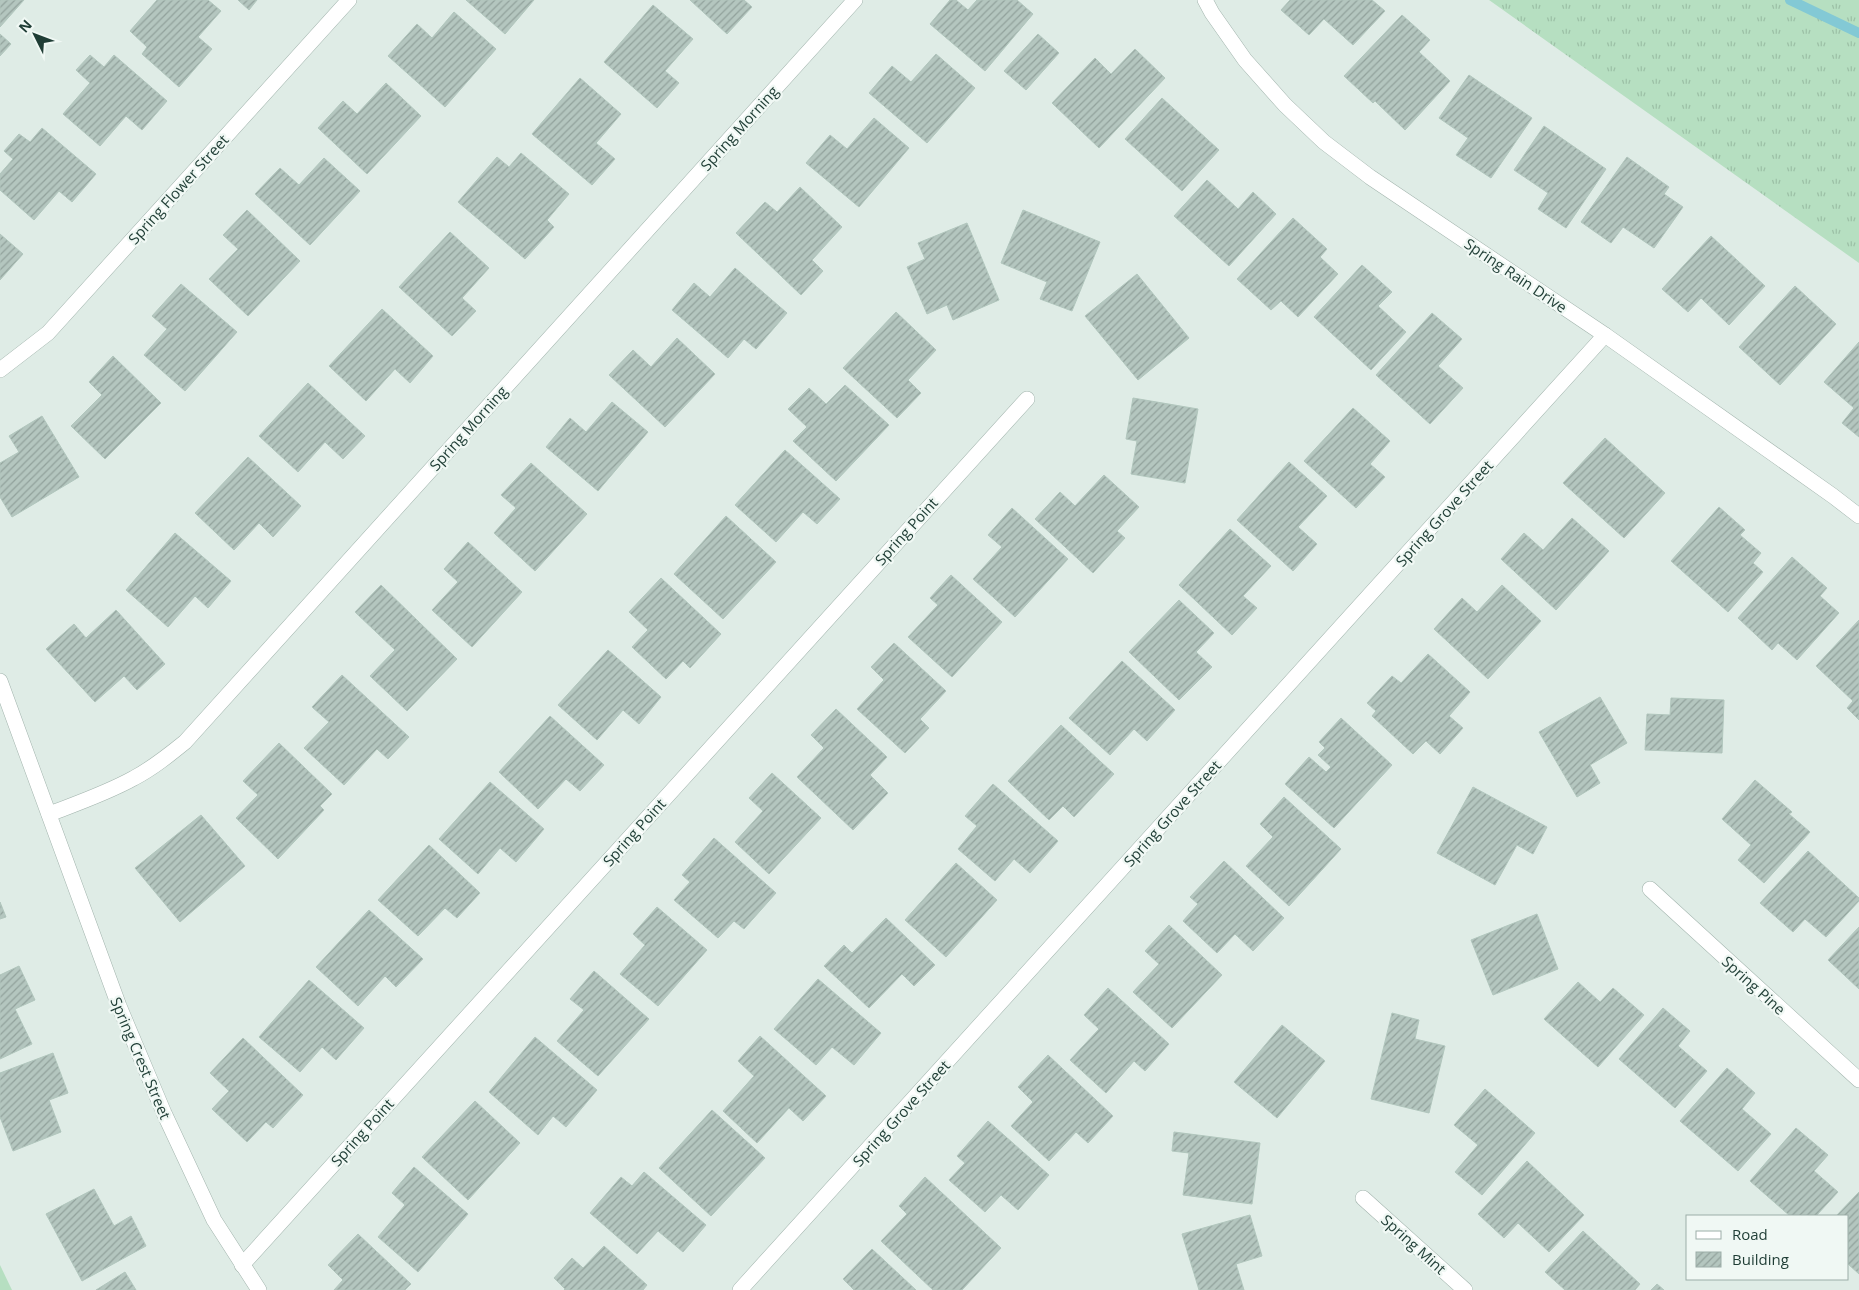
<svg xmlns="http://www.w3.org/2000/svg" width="1859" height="1290" viewBox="0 0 1859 1290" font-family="'Open Sans',sans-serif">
  <defs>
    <pattern id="grass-tufts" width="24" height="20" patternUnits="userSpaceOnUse" patternTransform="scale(1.25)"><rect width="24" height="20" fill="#b6dfc1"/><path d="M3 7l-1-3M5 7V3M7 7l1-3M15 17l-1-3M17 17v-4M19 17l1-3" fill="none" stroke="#9cc0a6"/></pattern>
    <pattern id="building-hatch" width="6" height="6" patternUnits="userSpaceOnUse" patternTransform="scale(1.25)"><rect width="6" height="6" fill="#b4c6bf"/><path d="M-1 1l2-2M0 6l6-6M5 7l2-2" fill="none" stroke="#92a29c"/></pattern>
  </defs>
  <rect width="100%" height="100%" fill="#dfece6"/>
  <path fill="url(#grass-tufts)" d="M 1489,0 L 1859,0 L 1859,263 Z"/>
  <path fill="#b6dfc1" d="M 0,1265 L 12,1290 L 0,1290 Z"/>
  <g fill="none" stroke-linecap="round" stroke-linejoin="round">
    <path stroke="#83c9d5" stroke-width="10" d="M 1790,0 L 1859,33"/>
  </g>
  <g fill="url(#building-hatch)" stroke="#b1c6bd">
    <path d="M 0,0 L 24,0 L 0,27 Z"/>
    <path d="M 157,0 L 208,0 L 221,11 L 198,37 L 212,49 L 179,87 L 142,54 L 147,47 L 130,31 Z"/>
    <path d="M 238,0 L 257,0 L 249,10 Z"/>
    <path d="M 466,0 L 534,0 L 505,34 Z"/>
    <path d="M 690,0 L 744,0 L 752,7 L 727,34 Z"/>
    <path d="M 950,0 L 956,0 L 968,10 L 977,0 L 1017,0 L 1033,14 L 985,71 L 930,24 Z"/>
    <path d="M 1290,0 L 1372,0 L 1385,11 L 1353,45 L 1324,19 L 1309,35 L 1281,10 Z"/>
    <path d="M 653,5 L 693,39 L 665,71 L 679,83 L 657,108 L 604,62 Z"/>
    <path d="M 454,12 L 496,49 L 445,107 L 388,56 L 417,24 L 432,38 Z"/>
    <path d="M 1402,15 L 1430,40 L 1419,52 L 1450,81 L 1405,130 L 1375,101 L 1373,103 L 1344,76 Z"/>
    <path d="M 0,34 L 11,44 L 0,56 Z"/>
    <path d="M 1038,34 L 1059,53 L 1026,90 L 1004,71 Z"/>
    <path d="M 1135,49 L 1165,78 L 1099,148 L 1052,103 L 1095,58 L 1111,74 Z"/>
    <path d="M 936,54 L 975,88 L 927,143 L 869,93 L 892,66 L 911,82 Z"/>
    <path d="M 90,55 L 104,67 L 114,55 L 167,101 L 142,130 L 126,116 L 100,146 L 63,114 L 90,83 L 76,70 Z"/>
    <path d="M 1469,75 L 1532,118 L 1491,178 L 1456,155 L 1468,138 L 1439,118 Z"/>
    <path d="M 580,78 L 621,114 L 596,143 L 615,159 L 592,185 L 532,134 Z"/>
    <path d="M 386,83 L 421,116 L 367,174 L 318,128 L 343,101 L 357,114 Z"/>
    <path d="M 1162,98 L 1219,150 L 1182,191 L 1125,139 Z"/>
    <path d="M 874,118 L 909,148 L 859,207 L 806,163 L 830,135 L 847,149 Z"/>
    <path d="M 1544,126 L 1606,169 L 1566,228 L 1538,209 L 1548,193 L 1514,170 Z"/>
    <path d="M 42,128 L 96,174 L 72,202 L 59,191 L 34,220 L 0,190 L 0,174 L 13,159 L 4,151 L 19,134 L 30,142 Z"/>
    <path d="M 521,153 L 569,194 L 547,220 L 554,227 L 525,259 L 458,202 L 497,157 L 509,167 Z"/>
    <path d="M 1627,157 L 1669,187 L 1664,194 L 1683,207 L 1654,248 L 1623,227 L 1611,243 L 1581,222 Z"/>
    <path d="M 324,158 L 360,191 L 310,245 L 255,194 L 280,168 L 299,185 Z"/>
    <path d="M 1207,180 L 1238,209 L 1253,192 L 1276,214 L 1229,266 L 1174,216 Z"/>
    <path d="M 800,187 L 842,227 L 812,260 L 823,271 L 801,295 L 736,233 L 765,202 L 777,212 Z"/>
    <path d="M 247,210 L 300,261 L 248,316 L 209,279 L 238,249 L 223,235 Z"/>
    <path d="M 1023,210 L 1100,242 L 1072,311 L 1040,299 L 1047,282 L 1001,263 Z"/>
    <path d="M 1293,218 L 1327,249 L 1320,257 L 1338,274 L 1298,317 L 1281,301 L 1271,310 L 1237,279 Z"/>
    <path d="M 967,223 L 999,300 L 953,320 L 947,305 L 927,314 L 907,267 L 925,259 L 918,243 Z"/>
    <path d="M 450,232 L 489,268 L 462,298 L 476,311 L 452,336 L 399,287 Z"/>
    <path d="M 0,234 L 23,254 L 0,280 Z"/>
    <path d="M 1711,236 L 1765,286 L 1729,325 L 1701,298 L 1688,312 L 1662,289 Z"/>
    <path d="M 1362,265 L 1392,292 L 1378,306 L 1406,332 L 1371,370 L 1314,317 Z"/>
    <path d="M 735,268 L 787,313 L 756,349 L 744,339 L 728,358 L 672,310 L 694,283 L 710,297 Z"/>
    <path d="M 1137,274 L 1189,338 L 1138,380 L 1085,316 Z"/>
    <path d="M 181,284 L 237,332 L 185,391 L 144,355 L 167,329 L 152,316 Z"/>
    <path d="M 1795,286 L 1836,324 L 1780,385 L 1739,347 Z"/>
    <path d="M 382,309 L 433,356 L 410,383 L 395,369 L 366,401 L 329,366 Z"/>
    <path d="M 896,312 L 936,350 L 908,380 L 921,393 L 897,418 L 843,368 Z"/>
    <path d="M 1432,313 L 1462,339 L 1438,366 L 1463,388 L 1430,424 L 1376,375 Z"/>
    <path d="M 677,338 L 715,374 L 665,427 L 609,375 L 633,350 L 651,367 Z"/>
    <path d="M 1859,342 L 1859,437 L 1842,423 L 1854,408 L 1824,382 Z"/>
    <path d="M 113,356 L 161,403 L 105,459 L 71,426 L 102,395 L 89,382 Z"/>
    <path d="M 308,383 L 365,436 L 343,459 L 325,442 L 298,472 L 259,436 Z"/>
    <path d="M 845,385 L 889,425 L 836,481 L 793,441 L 807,427 L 788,409 L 809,388 L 826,404 Z"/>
    <path d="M 1133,398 L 1198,409 L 1185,483 L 1131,474 L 1137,441 L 1126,439 Z"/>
    <path d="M 612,402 L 648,432 L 598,491 L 546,447 L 570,418 L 586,432 Z"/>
    <path d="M 1353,408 L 1390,441 L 1370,464 L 1385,477 L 1356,508 L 1304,461 Z"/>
    <path d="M 42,416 L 79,477 L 12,517 L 0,497 L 0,463 L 19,452 L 9,436 Z"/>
    <path d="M 1605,438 L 1665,493 L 1624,538 L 1563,483 Z"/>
    <path d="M 785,450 L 840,499 L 817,524 L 803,512 L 776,542 L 735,505 Z"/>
    <path d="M 248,457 L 301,506 L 273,537 L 259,523 L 234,550 L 195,513 Z"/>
    <path d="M 1289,462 L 1327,496 L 1298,527 L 1317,544 L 1293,571 L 1237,520 Z"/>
    <path d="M 531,463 L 587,514 L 535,571 L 494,533 L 516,508 L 501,495 Z"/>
    <path d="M 1104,475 L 1139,507 L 1117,531 L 1125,538 L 1093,573 L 1035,519 L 1060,492 L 1075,506 Z"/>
    <path d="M 1719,507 L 1745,530 L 1740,535 L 1761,553 L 1753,563 L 1763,572 L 1728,612 L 1671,561 Z"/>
    <path d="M 1012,508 L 1068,559 L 1015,617 L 973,579 L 1002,547 L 988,535 Z"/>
    <path d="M 726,516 L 776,562 L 723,619 L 674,574 Z"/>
    <path d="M 1572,518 L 1609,551 L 1556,610 L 1501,559 L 1524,533 L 1543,550 Z"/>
    <path d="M 1230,529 L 1271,566 L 1243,596 L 1257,608 L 1232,635 L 1179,585 Z"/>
    <path d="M 175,533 L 231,581 L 208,608 L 195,596 L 168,627 L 126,590 Z"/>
    <path d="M 468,542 L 522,592 L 472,647 L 432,610 L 458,582 L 444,569 Z"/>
    <path d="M 1792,557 L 1827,588 L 1820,596 L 1839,613 L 1797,660 L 1778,643 L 1772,650 L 1738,618 Z"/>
    <path d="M 951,575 L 1002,622 L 952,677 L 908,637 L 938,605 L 930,598 Z"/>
    <path d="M 661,578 L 721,634 L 690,668 L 683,661 L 666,679 L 632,647 L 648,630 L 629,612 Z"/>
    <path d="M 381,585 L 457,659 L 407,711 L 370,676 L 395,650 L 355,612 Z"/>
    <path d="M 1502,585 L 1541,621 L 1488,679 L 1434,629 L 1462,598 L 1477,612 Z"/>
    <path d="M 1179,600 L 1214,633 L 1196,652 L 1212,667 L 1179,700 L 1129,652 Z"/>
    <path d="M 116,610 L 165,664 L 137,690 L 124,676 L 95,702 L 46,649 L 74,624 L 86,638 Z"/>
    <path d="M 1859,620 L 1859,720 L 1847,708 L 1853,701 L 1816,666 Z"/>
    <path d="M 894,643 L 946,691 L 920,719 L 929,728 L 905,753 L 857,709 L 884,680 L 871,667 Z"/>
    <path d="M 608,650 L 661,697 L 639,724 L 623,710 L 597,740 L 558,705 Z"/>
    <path d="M 1428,654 L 1470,692 L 1449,716 L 1463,728 L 1440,754 L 1426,741 L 1413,754 L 1372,716 L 1376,711 L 1367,703 L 1392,676 L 1401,683 Z"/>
    <path d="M 1122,661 L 1175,710 L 1147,741 L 1134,729 L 1110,755 L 1069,718 Z"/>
    <path d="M 342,675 L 409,737 L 388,759 L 377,749 L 344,785 L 304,748 L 329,722 L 312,707 Z"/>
    <path d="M 1600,697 L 1627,743 L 1590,765 L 1600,783 L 1577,797 L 1539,732 Z"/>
    <path d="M 1671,698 L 1724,700 L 1722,753 L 1645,750 L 1647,714 L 1670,715 Z"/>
    <path d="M 836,709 L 887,757 L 870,775 L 888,793 L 853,830 L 797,777 L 824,748 L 811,735 Z"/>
    <path d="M 550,716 L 604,765 L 580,791 L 566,779 L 538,809 L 499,772 Z"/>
    <path d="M 1341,718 L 1392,765 L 1334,828 L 1285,784 L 1309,757 L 1326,772 L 1331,767 L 1318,755 L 1325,748 L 1319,742 Z"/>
    <path d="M 1061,725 L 1114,774 L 1074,817 L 1063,806 L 1049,820 L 1008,781 Z"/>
    <path d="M 279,743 L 332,794 L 320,806 L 324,810 L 278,859 L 236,818 L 258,795 L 243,781 Z"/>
    <path d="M 772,773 L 821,818 L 769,874 L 735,842 L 763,811 L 749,798 Z"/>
    <path d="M 1755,780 L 1792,812 L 1789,814 L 1810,832 L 1764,883 L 1738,860 L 1751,845 L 1722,819 Z"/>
    <path d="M 490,782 L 544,829 L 516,862 L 500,848 L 478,874 L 439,839 Z"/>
    <path d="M 993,784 L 1058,841 L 1030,873 L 1014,859 L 995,881 L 958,849 L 977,826 L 965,816 Z"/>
    <path d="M 1473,787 L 1547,827 L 1533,854 L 1517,845 L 1495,885 L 1437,853 Z"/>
    <path d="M 1284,797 L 1341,849 L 1289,906 L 1246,866 L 1273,837 L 1260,824 Z"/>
    <path d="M 201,815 L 245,866 L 180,922 L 135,868 Z"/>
    <path d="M 714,838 L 776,893 L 744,929 L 734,921 L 718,938 L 674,900 L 690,882 L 682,875 Z"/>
    <path d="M 429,845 L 480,893 L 457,918 L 445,908 L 418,936 L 378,900 Z"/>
    <path d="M 1808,851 L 1859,898 L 1859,901 L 1826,937 L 1805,919 L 1793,932 L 1760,903 Z"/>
    <path d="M 1224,861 L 1284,918 L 1253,951 L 1235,934 L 1217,953 L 1183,921 L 1198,904 L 1190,897 Z"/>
    <path d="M 956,863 L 997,900 L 946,957 L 905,920 Z"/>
    <path d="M 0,902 L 6,917 L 0,919 Z"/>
    <path d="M 657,907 L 707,950 L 658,1006 L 620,974 L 645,945 L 633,934 Z"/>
    <path d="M 369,910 L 423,959 L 396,987 L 385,976 L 358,1006 L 316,967 Z"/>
    <path d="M 1537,914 L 1558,969 L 1493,995 L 1471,940 Z"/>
    <path d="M 886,918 L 935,965 L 914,986 L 902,974 L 869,1008 L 824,966 L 844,945 L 852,953 Z"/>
    <path d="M 1169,925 L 1222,975 L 1172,1028 L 1133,992 L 1159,964 L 1145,951 Z"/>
    <path d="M 1859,927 L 1859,989 L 1828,960 Z"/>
    <path d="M 19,966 L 35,1000 L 15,1009 L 32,1044 L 0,1059 L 0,975 Z"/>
    <path d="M 594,971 L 649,1019 L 598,1076 L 557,1041 L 584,1010 L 570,999 Z"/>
    <path d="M 818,979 L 881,1033 L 854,1065 L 832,1047 L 816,1065 L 774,1029 Z"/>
    <path d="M 309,980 L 364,1028 L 336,1060 L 322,1047 L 300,1072 L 259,1037 Z"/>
    <path d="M 1578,982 L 1600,1002 L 1613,988 L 1644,1015 L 1598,1067 L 1544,1019 Z"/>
    <path d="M 1108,988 L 1169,1044 L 1145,1071 L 1134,1061 L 1106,1093 L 1070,1060 L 1099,1029 L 1084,1015 Z"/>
    <path d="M 1663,1008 L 1690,1031 L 1678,1046 L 1707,1071 L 1675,1108 L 1619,1059 Z"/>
    <path d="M 1392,1013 L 1419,1020 L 1415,1039 L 1445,1046 L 1429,1113 L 1371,1099 Z"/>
    <path d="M 1282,1025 L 1325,1061 L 1277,1118 L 1234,1082 Z"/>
    <path d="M 760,1036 L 826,1096 L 803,1121 L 789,1108 L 757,1143 L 723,1111 L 754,1076 L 738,1061 Z"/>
    <path d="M 535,1037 L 597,1090 L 566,1127 L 553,1116 L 538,1135 L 489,1092 Z"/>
    <path d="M 243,1038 L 303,1095 L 273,1128 L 266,1122 L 247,1142 L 212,1109 L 229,1091 L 210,1073 Z"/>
    <path d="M 53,1053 L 68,1093 L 49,1100 L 61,1132 L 13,1151 L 0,1117 L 0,1073 Z"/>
    <path d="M 1048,1055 L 1113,1116 L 1088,1143 L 1076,1132 L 1049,1161 L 1011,1126 L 1033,1102 L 1018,1087 Z"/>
    <path d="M 1727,1068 L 1755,1093 L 1742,1109 L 1771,1134 L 1738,1171 L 1680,1121 Z"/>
    <path d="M 1485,1089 L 1535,1133 L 1482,1195 L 1455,1172 L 1478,1145 L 1454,1125 Z"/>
    <path d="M 475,1101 L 520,1143 L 468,1200 L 422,1157 Z"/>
    <path d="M 712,1110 L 765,1158 L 711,1216 L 659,1168 Z"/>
    <path d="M 988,1121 L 1049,1175 L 1018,1210 L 1001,1195 L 985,1212 L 949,1180 L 965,1163 L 957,1156 Z"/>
    <path d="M 1796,1128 L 1828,1155 L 1814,1171 L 1838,1192 L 1816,1216 L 1790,1216 L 1750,1181 Z"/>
    <path d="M 1174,1132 L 1260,1143 L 1252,1204 L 1183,1195 L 1189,1153 L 1172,1151 Z"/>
    <path d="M 1527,1161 L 1584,1215 L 1549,1252 L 1518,1223 L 1504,1238 L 1478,1214 Z"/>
    <path d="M 414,1167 L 468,1214 L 418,1272 L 378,1237 L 405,1205 L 392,1193 Z"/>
    <path d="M 644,1172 L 706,1225 L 683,1252 L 658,1231 L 637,1254 L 590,1213 L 621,1177 L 632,1186 Z"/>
    <path d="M 925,1177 L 1001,1248 L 962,1290 L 933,1290 L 881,1241 L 907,1214 L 899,1206 Z"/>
    <path d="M 94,1189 L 114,1226 L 131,1216 L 146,1246 L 82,1281 L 46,1214 Z"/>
    <path d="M 1859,1192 L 1859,1274 L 1848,1264 L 1848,1216 L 1836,1216 Z"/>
    <path d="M 1250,1215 L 1262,1256 L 1236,1264 L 1244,1290 L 1199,1290 L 1182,1234 Z"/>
    <path d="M 1583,1231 L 1640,1284 L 1635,1290 L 1565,1290 L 1545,1272 Z"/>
    <path d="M 358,1234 L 411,1284 L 405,1290 L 334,1290 L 343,1280 L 328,1265 Z"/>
    <path d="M 604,1246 L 647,1285 L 643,1290 L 564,1290 L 565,1289 L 554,1278 L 572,1258 L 583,1268 Z"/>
    <path d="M 872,1249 L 916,1290 L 854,1290 L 843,1279 Z"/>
    <path d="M 125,1272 L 136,1290 L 96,1290 Z"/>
    <path d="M 1657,1284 L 1664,1290 L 1651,1290 Z"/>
  </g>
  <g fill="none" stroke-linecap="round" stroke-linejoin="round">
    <g stroke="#a2b4ad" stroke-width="16">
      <g id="street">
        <path d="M 1205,0 L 1212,13 L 1245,60 L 1285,105 L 1324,142 L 1370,177 L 1605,335 L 1833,496 L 1859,516"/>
        <path d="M 0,370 L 48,333 L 349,0"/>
        <path d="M 0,681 L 119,1006 L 164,1113 L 214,1220 L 259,1290"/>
        <path d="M 49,814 C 78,803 107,793 134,778 C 153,768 169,755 185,742 L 855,0"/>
        <path d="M 1650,889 L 1859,1080"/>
        <path d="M 1363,1198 L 1465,1290"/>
        <path d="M 242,1265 L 1027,399"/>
        <path d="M 740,1290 L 1605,335"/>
      </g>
    </g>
    <use href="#street" stroke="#fff" stroke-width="15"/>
  </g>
  <g text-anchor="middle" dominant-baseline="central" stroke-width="4.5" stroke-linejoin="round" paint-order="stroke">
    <g font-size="15" fill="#1f3d35" stroke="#f0f8f4">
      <text transform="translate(739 128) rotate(-48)">Spring Morning</text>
      <text transform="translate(178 189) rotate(-48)">Spring Flower Street</text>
      <text transform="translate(1516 275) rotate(34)">Spring Rain Drive</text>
      <text transform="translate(468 428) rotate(-48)">Spring Morning</text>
      <text transform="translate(1444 513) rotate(-48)">Spring Grove Street</text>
      <text transform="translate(906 531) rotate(-48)">Spring Point</text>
      <text transform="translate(1172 813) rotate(-48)">Spring Grove Street</text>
      <text transform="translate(634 832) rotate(-48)">Spring Point</text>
      <text transform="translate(1754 985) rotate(42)">Spring Pine</text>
      <text transform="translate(141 1058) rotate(67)">Spring Crest Street</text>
      <text transform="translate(901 1113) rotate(-48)">Spring Grove Street</text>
      <text transform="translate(362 1132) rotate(-48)">Spring Point</text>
      <text transform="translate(1414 1244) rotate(42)">Spring Mint</text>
    </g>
  </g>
  <rect x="1686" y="1215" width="162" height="65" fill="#f0f8f4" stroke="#9cada8"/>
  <rect x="1696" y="1231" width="25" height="8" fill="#ffffff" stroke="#9cada8"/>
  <text x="1732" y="1240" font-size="15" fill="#1f3d35">Road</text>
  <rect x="1696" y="1252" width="25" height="15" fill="url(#building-hatch)" stroke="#9cada8"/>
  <text x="1732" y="1265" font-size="15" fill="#1f3d35">Building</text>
  <g transform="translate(35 35) rotate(312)" stroke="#f0f8f4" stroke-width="4" paint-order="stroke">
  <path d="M0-4L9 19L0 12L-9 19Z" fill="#1f3d35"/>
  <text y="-8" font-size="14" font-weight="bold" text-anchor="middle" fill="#1f3d35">N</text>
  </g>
</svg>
